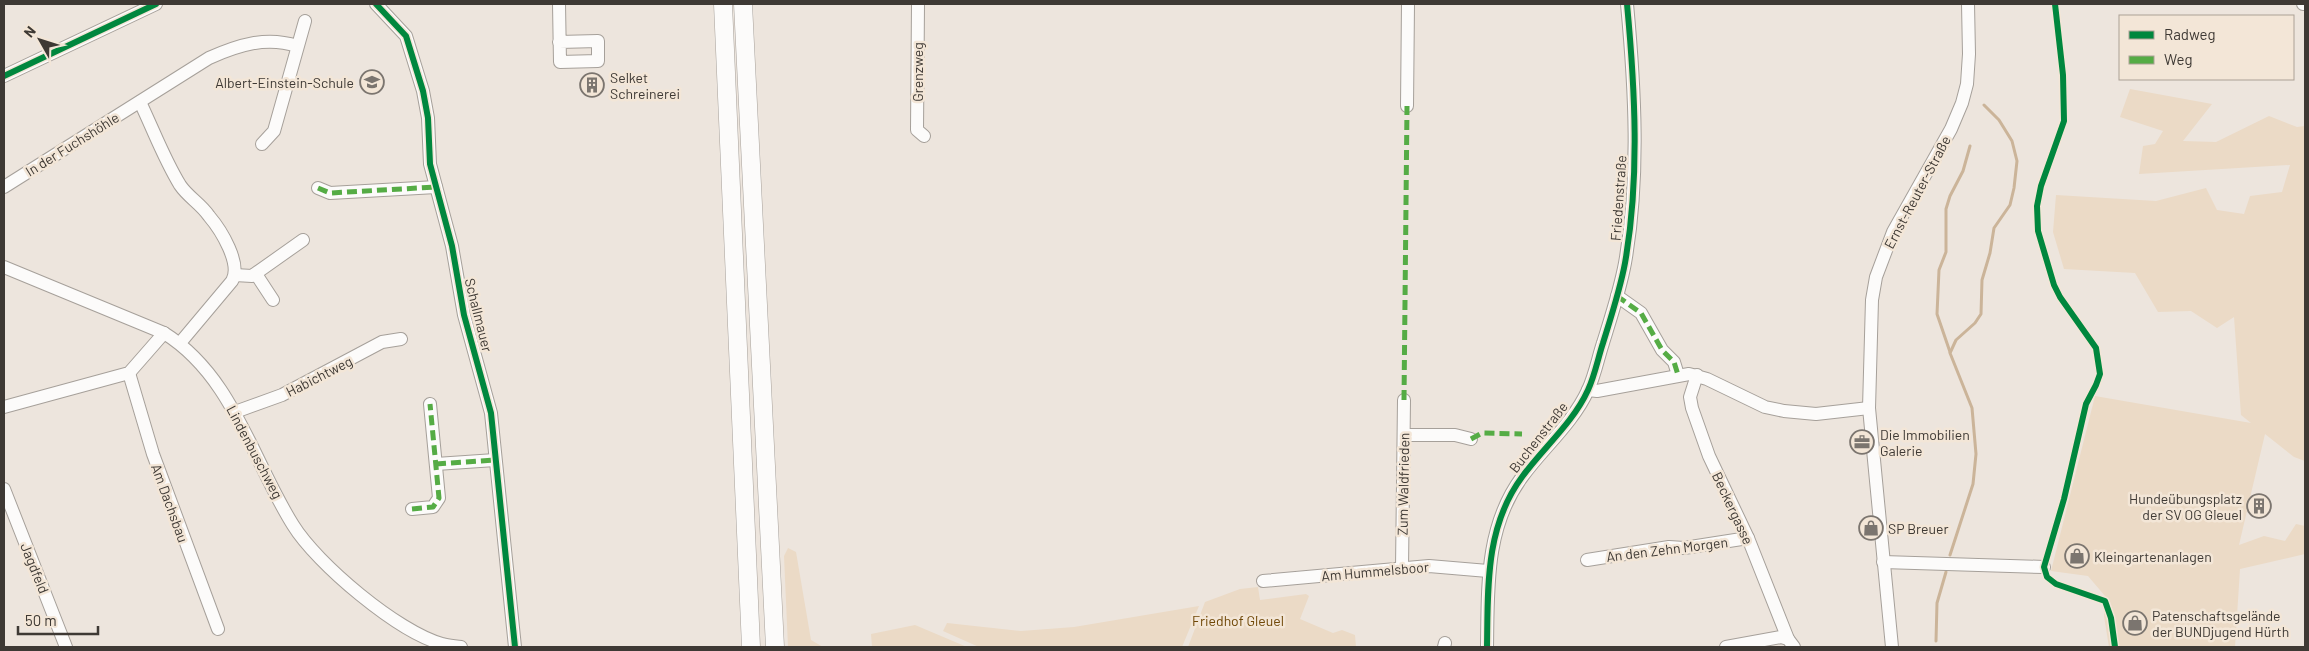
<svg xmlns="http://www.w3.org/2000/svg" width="2309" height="651" viewBox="0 0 2309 651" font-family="Barlow,sans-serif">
  <rect width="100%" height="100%" fill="#ede5dd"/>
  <g fill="#ebdac6">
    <path d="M 2130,89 L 2212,104 L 2183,141 L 2216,142 L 2269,116 L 2297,127 L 2305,126 L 2305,461 L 2294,457 L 2265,434 L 2239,545 L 2264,536 L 2285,541 L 2296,524 L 2305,526 L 2305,554 L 2240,569 L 2235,647 L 2109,647 L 2104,616 L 2105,596 L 2088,576 L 2051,571 L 2095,396 L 2251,423 L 2241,415 L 2234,317 L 2217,328 L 2191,311 L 2158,312 L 2135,273 L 2064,269 L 2053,232 L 2056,195 L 2156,201 L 2206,188 L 2217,210 L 2244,214 L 2250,196 L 2282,192 L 2290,165 L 2139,174 L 2143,146 L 2155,144 L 2163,131 L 2120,117 Z"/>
    <path d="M 788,548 L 796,552 L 811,640 L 823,647 L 788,647 L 784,556 Z"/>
    <path d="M 1258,587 L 1260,600 L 1306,594 L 1309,596 L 1300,619 L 1333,633 L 1342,630 L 1355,635 L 1356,647 L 1188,647 L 1205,602 L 1240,589 Z"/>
    <path d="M 1199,606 L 1182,647 L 979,647 L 943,631 L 947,623 L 1021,631 L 1074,627 Z"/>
    <path d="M 915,625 L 967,647 L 872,647 L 871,634 Z"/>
  </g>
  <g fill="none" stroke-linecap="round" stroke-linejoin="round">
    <g stroke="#cbb499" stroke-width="3">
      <path d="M 1950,352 L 1937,314 L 1939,270 L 1946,252 L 1946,209 L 1950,196 L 1963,171 L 1970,146"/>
      <path d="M 1950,555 L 1973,484 L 1976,454 L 1972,408 L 1950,353 L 1956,340 L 1975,323 L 1981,314 L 1982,280 L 1990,253 L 1994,228 L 2010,205 L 2014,188 L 2017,161 L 2012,141 L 1999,120 L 1984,105"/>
      <path d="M 1936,641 L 1937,603 L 1946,572"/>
    </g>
    <g stroke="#a6a09a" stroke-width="14">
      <g id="minor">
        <path d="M 376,4 L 406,36 L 423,91 L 428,118 L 430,164 L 452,246 L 464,315 L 491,413 L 515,647"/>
        <path d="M 559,4 L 560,62 L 598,61 L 598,41 L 559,42"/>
        <path d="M 918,4 L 917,130 L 924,136"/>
        <path d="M 2303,4 L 2305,4"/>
        <path d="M 4,76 L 156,4"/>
        <path d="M 140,102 C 153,129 164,159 180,185 C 188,197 201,204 209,216 C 221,230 242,264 232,281 L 180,343"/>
        <path d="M 1407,106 L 1408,4"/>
        <path d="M 262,144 L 274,131 L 305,21"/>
        <path d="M 4,187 L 209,58 C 238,45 266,36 297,46"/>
        <path d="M 318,188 L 330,193 L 436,187"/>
        <path d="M 4,267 L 164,333 C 233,376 252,460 293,525 C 317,564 398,632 442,644 C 448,646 455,646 461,647"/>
        <path d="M 256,274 L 273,300"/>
        <path d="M 235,275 L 252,276 L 303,240"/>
        <path d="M 1617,296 L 1641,313 L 1662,350 L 1674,362 L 1678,375"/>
        <path d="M 129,373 L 153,454 L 218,629"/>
        <path d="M 1697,375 L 1690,397 L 1692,408 L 1709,456 L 1748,538 L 1788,639"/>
        <path d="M 1588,390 L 1597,391 L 1689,374 L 1707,379 L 1765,407 L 1784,411 L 1816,414 L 1869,408"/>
        <path d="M 4,407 L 129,373 L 164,333"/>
        <path d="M 235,412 L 282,395 L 382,342 L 401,339"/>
        <path d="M 1404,435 L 1455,435 L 1471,439"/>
        <path d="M 436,464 L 495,460"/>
        <path d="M 4,489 L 66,647"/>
        <path d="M 412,509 L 433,507 L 439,498 L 430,404"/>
        <path d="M 1587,560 L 1669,547 L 1684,548 L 1748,538"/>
        <path d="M 1883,562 L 2044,567"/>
        <path d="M 1402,568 L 1404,400"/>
        <path d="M 1263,581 L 1429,566 L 1488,571"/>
        <path d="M 1444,647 L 1445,643"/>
        <path d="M 1487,647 C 1488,588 1485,527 1522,477 C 1543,448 1573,423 1588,390 C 1595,375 1598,358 1603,343 C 1611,317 1620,290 1625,263 C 1640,178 1635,89 1627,4"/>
        <path d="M 1726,647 L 1781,637 L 1788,639 L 1794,647"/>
        <path d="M 1892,647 L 1869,408 L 1872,300 L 1876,277 L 1893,232 L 1951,129 L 1962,103 L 1967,84 L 1969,54 L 1968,4"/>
      </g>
    </g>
    <g stroke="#a6a09a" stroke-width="19">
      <g id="highway">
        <path d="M 723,4 L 751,647"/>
        <path d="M 743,4 L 775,647"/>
      </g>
    </g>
    <use href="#minor" stroke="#fcfbfa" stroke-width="12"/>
    <use href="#highway" stroke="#fcfbfa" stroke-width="18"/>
    <g stroke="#55ac45" stroke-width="5" stroke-dasharray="10 5" stroke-linecap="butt">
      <path d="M 318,188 L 330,193 L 436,187 L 437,190"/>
      <path d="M 1617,296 L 1641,313 L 1662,350 L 1674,362 L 1678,375"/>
      <path d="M 1404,400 L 1407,106"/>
      <path d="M 1471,439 L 1482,433 L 1522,434"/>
      <path d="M 436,464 L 495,460"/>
      <path d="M 412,509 L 433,507 L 439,498 L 430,404"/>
    </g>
    <g stroke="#f3e6d7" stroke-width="9">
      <g id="cycleway">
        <path d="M 376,4 L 406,36 L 423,91 L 428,118 L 430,164 L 452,246 L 464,315 L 491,413 L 515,647"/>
        <path d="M 2055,4 L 2063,75 L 2064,121 L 2041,186 L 2037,206 L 2038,231 L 2054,285 L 2060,297 L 2096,348 L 2100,374 L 2096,385 L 2086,404 L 2064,499 L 2044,567 L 2047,577 L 2056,584 L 2105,601 L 2111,618 L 2115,647"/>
        <path d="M 4,76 L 156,4"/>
        <path d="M 1487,647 C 1488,588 1485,527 1522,477 C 1543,448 1573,423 1588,390 C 1595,375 1598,358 1603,343 C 1611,317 1620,290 1625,263 C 1640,178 1635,89 1627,4"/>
      </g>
    </g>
    <use href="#cycleway" stroke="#00873e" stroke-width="6"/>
  </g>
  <defs>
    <g id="school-ring" transform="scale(1.25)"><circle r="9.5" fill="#f3e6d7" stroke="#7b756f" stroke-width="1.5"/><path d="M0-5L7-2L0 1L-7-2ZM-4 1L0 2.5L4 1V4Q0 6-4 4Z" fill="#7b756f"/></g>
    <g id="building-ring" transform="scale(1.25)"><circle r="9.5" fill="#f3e6d7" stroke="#7b756f" stroke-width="1.5"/><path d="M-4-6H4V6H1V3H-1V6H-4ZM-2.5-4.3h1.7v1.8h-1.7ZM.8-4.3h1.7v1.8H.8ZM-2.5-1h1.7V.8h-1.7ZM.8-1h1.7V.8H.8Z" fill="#7b756f"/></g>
    <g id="office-ring" transform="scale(1.25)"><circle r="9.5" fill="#f3e6d7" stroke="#7b756f" stroke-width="1.5"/><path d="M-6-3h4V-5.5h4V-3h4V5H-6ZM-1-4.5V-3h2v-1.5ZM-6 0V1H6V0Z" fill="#7b756f"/></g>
    <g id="shop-ring" transform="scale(1.25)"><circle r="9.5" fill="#f3e6d7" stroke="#7b756f" stroke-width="1.5"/><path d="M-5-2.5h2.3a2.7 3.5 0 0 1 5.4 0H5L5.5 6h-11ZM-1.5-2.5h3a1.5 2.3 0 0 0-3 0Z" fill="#7b756f"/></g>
  </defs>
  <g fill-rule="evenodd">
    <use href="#school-ring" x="372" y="82"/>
    <use href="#building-ring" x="592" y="85"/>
    <use href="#office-ring" x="1862" y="442"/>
    <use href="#building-ring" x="2259" y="506"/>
    <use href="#shop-ring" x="1871" y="528"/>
    <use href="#shop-ring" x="2077" y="556"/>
    <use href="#shop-ring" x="2135" y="623"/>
  </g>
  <g text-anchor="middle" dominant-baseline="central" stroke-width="5" stroke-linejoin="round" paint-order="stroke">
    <g font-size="14" fill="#3e3934" stroke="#f3e6d7">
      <text transform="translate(917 72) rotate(-90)">Grenzweg</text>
      <text transform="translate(72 144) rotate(-32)">In der Fuchshöhle</text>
      <text transform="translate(1917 192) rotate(-62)">Ernst-Reuter-Straße</text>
      <text transform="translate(1618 198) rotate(-86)">Friedenstraße</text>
      <text transform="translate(479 315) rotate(76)">Schallmauer</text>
      <text transform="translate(319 376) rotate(-27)">Habichtweg</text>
      <text transform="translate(1538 437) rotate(-52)">Buchenstraße</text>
      <text transform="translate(255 452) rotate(62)">Lindenbuschweg</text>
      <text transform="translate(1403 484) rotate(-89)">Zum Waldfrieden</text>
      <text transform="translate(170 503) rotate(70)">Am Dachsbau</text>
      <text transform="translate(1733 508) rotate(65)">Beckergasse</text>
      <text transform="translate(1667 549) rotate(-7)">An den Zehn Morgen</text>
      <text transform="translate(35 568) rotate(68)">Jagdfeld</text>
      <text transform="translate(1375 571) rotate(-5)">Am Hummelsboor</text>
    </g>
    <g font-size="14" fill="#3e3934" stroke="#f3e6d7" text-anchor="start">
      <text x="610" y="77">Selket<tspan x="610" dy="16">Schreinerei</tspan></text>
      <text x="354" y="82" text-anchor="end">Albert-Einstein-Schule</text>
      <text x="1880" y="434">Die Immobilien<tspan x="1880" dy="16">Galerie</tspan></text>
      <text x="2242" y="498" text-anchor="end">Hundeübungsplatz<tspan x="2242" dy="16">der SV OG Gleuel</tspan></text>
      <text x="1888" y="528">SP Breuer</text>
      <text x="2094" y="556">Kleingartenanlagen</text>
      <text x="2152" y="615">Patenschaftsgelände<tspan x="2152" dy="16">der BUNDjugend Hürth</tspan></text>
    </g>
    <g font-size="14" fill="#6f4706" stroke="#f3e6d7">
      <text x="1238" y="620">Friedhof Gleuel</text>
    </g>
  </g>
  <rect width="2309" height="651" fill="none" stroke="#3e3934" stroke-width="10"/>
  <rect x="2119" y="15" width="175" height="65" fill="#f3e6d7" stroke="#aba196"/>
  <rect x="2129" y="31" width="25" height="8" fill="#00873e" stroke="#aba196"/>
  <text x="2164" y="40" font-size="15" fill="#3e3934">Radweg</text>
  <rect x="2129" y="56" width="25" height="8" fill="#55ac45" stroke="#aba196"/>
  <text x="2164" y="65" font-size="15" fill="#3e3934">Weg</text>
  <g transform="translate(40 40) rotate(309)" stroke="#f3e6d7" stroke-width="4" paint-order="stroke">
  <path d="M0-4L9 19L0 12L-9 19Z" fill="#3e3934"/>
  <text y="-8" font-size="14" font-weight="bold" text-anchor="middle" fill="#3e3934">N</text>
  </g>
  <path d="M18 626v8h80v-8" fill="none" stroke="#3e3934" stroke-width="2.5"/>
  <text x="25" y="626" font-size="15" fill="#3e3934" stroke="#f3e6d7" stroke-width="4" paint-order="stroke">50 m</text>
</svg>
